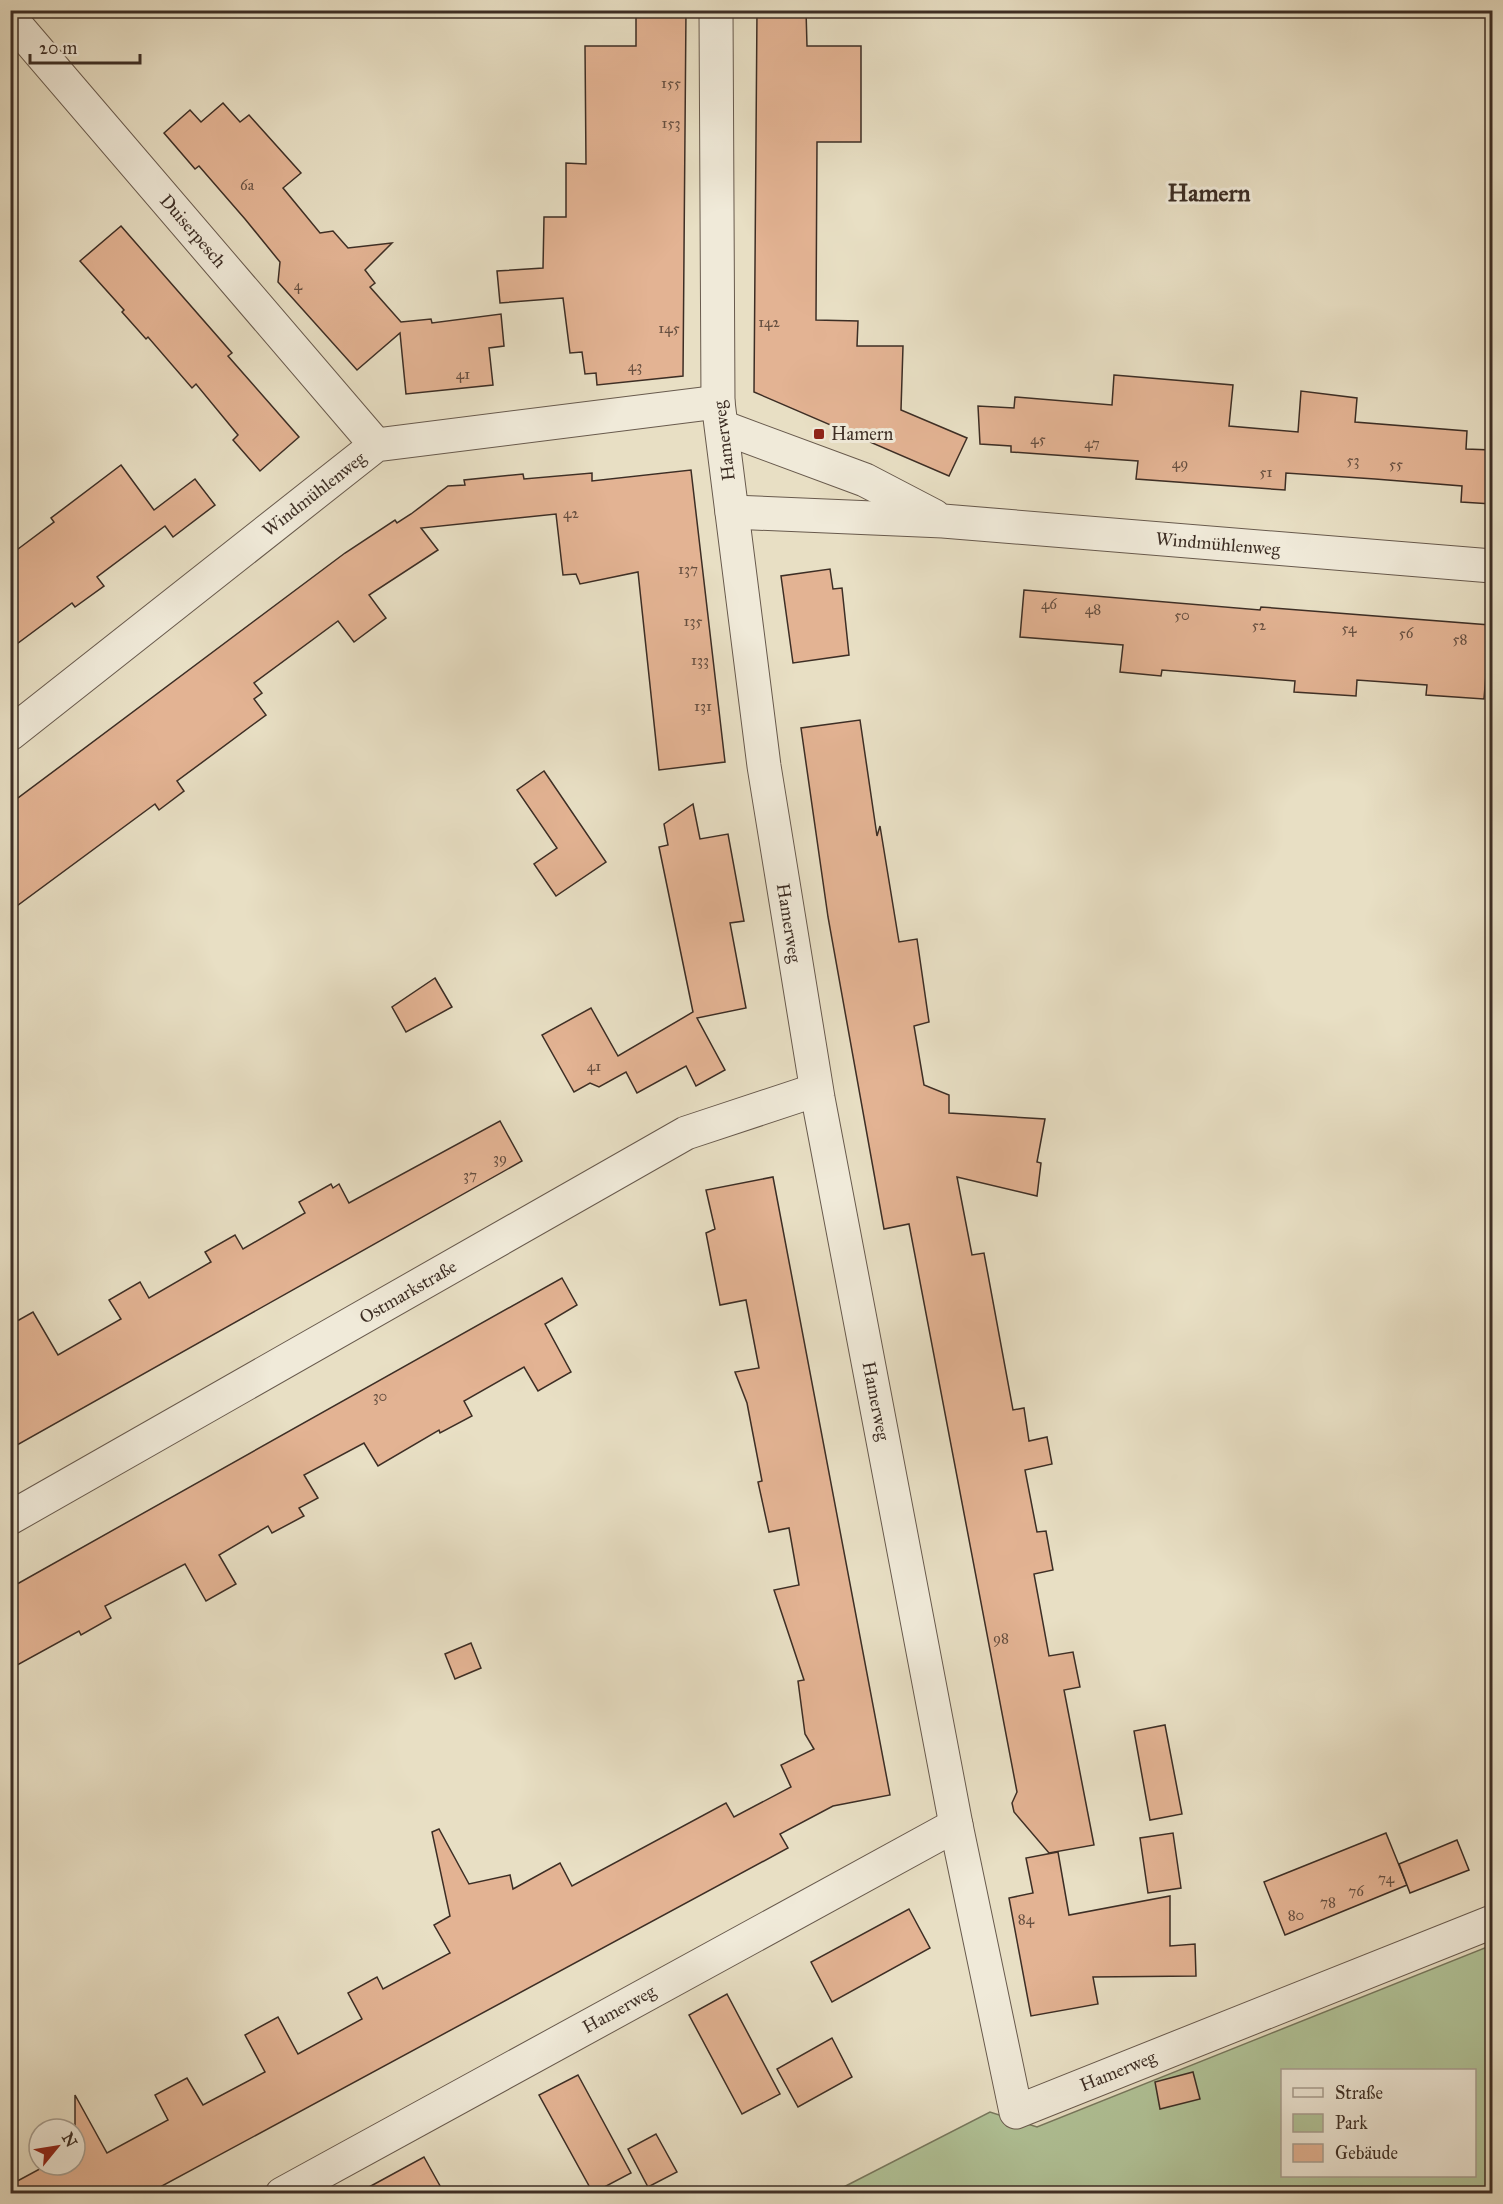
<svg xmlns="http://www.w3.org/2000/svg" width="1503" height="2204" viewBox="0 0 1503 2204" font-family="'IM FELL Great Primer',serif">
  <rect width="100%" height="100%" fill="#e8dfc4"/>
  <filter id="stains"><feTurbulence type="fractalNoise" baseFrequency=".00333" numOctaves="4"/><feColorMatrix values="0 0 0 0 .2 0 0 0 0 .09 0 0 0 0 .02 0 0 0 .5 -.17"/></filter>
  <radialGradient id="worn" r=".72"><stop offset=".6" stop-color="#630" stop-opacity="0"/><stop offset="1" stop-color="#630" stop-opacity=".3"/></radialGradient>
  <path fill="#b1c398" stroke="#77785e" stroke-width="1.5" fill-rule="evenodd" d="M 1492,1945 L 1492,2193 L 830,2194 L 990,2112 L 1037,2127 ZM 1282,2070 L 1474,2070 L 1474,2176 L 1282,2176 Z"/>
  <g fill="#e3b393" stroke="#3d2e25" stroke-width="1.5">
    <path d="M 636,10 L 686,10 L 683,376 L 597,385 L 596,373 L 585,374 L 582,352 L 570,353 L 563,298 L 500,303 L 497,271 L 543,268 L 544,217 L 566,217 L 566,163 L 586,164 L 585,46 L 636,46 Z"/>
    <path d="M 757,10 L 806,10 L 807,46 L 861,46 L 861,142 L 817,142 L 816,320 L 858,321 L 857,346 L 903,346 L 901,410 L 967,438 L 949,476 L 754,392 Z"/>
    <path d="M 223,103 L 240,122 L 249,115 L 301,173 L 283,188 L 320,233 L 333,231 L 348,248 L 392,243 L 365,270 L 375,283 L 370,287 L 401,322 L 431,319 L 432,323 L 501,314 L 504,346 L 489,348 L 493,385 L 406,394 L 400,333 L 357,370 L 278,282 L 280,262 L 245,219 L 199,166 L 195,169 L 164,133 L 190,110 L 201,122 Z"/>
    <path d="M 121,226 L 232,353 L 228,356 L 299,437 L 260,471 L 233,440 L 238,435 L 196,384 L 192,388 L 148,337 L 146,339 L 122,312 L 124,310 L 80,261 Z"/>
    <path d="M 1114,375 L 1233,385 L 1229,426 L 1298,432 L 1301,391 L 1357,398 L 1355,422 L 1467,431 L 1466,449 L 1492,450 L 1492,504 L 1461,502 L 1462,486 L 1375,479 L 1286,473 L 1285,490 L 1136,479 L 1138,461 L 1011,452 L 1011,446 L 980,444 L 978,406 L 1014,408 L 1015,397 L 1112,405 Z"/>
    <path d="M 121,465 L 154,510 L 195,479 L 215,505 L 173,537 L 165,526 L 97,577 L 104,586 L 75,607 L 72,603 L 10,649 L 10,555 L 54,522 L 51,518 Z"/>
    <path d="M 691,470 L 725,762 L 659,770 L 638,572 L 580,584 L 576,574 L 563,575 L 556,514 L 421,528 L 438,550 L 369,595 L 386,618 L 354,642 L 338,621 L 254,683 L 262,693 L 254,699 L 266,715 L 177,781 L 184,791 L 159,810 L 155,804 L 10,911 L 10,804 L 345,553 L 395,520 L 397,523 L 411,514 L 448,486 L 465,485 L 464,480 L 523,474 L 524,479 L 592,473 L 592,481 Z"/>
    <path d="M 830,569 L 833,589 L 842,588 L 849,655 L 793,663 L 781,576 Z"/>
    <path d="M 1024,590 L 1260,610 L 1261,607 L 1490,625 L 1484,699 L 1426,695 L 1427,685 L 1357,680 L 1356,696 L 1294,692 L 1295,681 L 1162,670 L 1161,676 L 1120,672 L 1123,645 L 1020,637 Z"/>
    <path d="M 860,720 L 877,836 L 880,826 L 899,942 L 917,939 L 929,1022 L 914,1026 L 924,1085 L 949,1095 L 949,1113 L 1045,1119 L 1037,1162 L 1041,1163 L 1037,1196 L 957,1177 L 972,1255 L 984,1253 L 1013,1410 L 1024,1408 L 1029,1441 L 1047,1437 L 1052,1464 L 1025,1470 L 1037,1532 L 1046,1531 L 1053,1570 L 1034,1574 L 1049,1656 L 1073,1652 L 1080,1687 L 1064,1690 L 1094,1845 L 1049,1853 L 1014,1812 L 1012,1803 L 1017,1792 L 909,1224 L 884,1229 L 828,917 L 801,728 Z"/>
    <path d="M 544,771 L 606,862 L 556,896 L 534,864 L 557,848 L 517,790 Z"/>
    <path d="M 693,804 L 700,839 L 728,834 L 744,921 L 730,923 L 746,1008 L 697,1018 L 725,1070 L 696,1086 L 686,1066 L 637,1093 L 626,1072 L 599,1087 L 590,1083 L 574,1092 L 542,1035 L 591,1008 L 618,1056 L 693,1012 L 659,847 L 668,845 L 664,824 Z"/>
    <path d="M 435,978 L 452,1007 L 406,1032 L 392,1007 Z"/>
    <path d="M 500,1121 L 522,1161 L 10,1449 L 10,1325 L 33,1312 L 58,1355 L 121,1319 L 109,1300 L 140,1282 L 149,1298 L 211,1262 L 205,1252 L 235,1235 L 243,1249 L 305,1213 L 299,1202 L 331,1184 L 333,1188 L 339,1184 L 349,1203 Z"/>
    <path d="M 773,1177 L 890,1795 L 833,1806 L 780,1834 L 788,1848 L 149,2193 L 10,2193 L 10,2185 L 47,2165 L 75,2165 L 75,2095 L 107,2153 L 168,2120 L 155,2095 L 187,2078 L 203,2105 L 265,2072 L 245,2035 L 278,2017 L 298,2054 L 362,2019 L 348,1993 L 377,1977 L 383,1989 L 450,1953 L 434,1925 L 450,1916 L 432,1832 L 439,1829 L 469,1884 L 510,1875 L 513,1889 L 560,1863 L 572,1886 L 726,1803 L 734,1817 L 791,1787 L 781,1765 L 814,1749 L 805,1734 L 798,1681 L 804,1680 L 774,1590 L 799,1585 L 789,1528 L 769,1532 L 758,1482 L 762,1481 L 747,1403 L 735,1372 L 759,1368 L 746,1300 L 720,1305 L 706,1233 L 715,1229 L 706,1190 Z"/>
    <path d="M 562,1278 L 577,1305 L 545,1324 L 571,1372 L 538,1391 L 524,1367 L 464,1401 L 472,1416 L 440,1433 L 439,1430 L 378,1466 L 364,1443 L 304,1475 L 318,1498 L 299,1508 L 304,1516 L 272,1533 L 268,1526 L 219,1555 L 236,1584 L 206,1601 L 185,1564 L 105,1606 L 111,1618 L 81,1635 L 79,1631 L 10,1669 L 10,1588 Z"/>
    <path d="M 471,1643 L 481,1668 L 455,1679 L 445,1654 Z"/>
    <path d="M 1165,1725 L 1182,1814 L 1150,1820 L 1134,1731 Z"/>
    <path d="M 1173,1833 L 1181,1888 L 1148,1893 L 1140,1838 Z"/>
    <path d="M 1386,1833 L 1407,1885 L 1285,1935 L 1264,1882 Z"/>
    <path d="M 1457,1840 L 1469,1870 L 1410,1893 L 1399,1864 Z"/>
    <path d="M 1058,1852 L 1069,1915 L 1170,1896 L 1170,1946 L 1195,1944 L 1196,1976 L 1093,1977 L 1098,2004 L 1031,2016 L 1009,1898 L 1033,1893 L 1026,1858 Z"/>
    <path d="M 909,1909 L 930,1948 L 832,2002 L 811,1962 Z"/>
    <path d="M 727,1994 L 780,2094 L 742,2114 L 689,2015 Z"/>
    <path d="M 832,2038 L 852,2077 L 798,2107 L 777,2069 Z"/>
    <path d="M 1193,2072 L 1200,2099 L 1160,2109 L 1155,2082 Z"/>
    <path d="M 578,2075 L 631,2173 L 593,2193 L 539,2095 Z"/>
    <path d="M 656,2134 L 677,2172 L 648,2187 L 628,2149 Z"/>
    <path d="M 424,2157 L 444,2193 L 358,2193 Z"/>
  </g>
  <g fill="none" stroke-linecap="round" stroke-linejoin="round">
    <g stroke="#685a4d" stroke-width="35">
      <g id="minor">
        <path d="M 716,10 L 718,402 L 764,766 L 818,1098 L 956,1825 L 1016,2112 L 1492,1922"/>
        <path d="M 10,18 L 376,445"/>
        <path d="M 722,427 L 865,480 L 934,516"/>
        <path d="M 732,512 L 943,521 L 1492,566"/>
        <path d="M 10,734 L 376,445 L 718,402"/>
        <path d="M 10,1518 L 686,1133 L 816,1090"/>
        <path d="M 282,2194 L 956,1825"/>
      </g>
    </g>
    <use href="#minor" stroke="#f0ead9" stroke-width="33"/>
  </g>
  <rect fill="#8f2418" stroke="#f0ead9" stroke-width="2" x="813" y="428" width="12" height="12" rx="3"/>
  <g text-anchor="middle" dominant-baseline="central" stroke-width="6" stroke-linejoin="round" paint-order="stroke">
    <g font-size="15" fill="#664f40">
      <text x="671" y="83">155</text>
      <text x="671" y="123">153</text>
      <text x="247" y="185">6a</text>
      <text x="298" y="285">4</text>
      <text x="769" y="322">142</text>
      <text x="669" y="328">145</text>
      <text x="635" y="366">43</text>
      <text x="463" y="374">41</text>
      <text x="1038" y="439">45</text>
      <text x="1092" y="443">47</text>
      <text x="1353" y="460">53</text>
      <text x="1180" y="463">49</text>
      <text x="1396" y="464">55</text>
      <text x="1266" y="472">51</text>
      <text x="571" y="513">42</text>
      <text x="688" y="569">137</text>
      <text x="1049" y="604">46</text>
      <text x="1093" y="609">48</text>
      <text x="1182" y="615">50</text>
      <text x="693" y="621">135</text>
      <text x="1259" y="625">52</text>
      <text x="1349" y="628">54</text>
      <text x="1406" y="633">56</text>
      <text x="1460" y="639">58</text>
      <text x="700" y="660">133</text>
      <text x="703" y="706">131</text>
      <text x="594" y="1066">41</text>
      <text x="500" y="1158">39</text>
      <text x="470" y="1175">37</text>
      <text x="380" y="1396">30</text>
      <text x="1001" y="1638">98</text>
      <text x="1386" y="1878">74</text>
      <text x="1356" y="1891">76</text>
      <text x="1328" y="1902">78</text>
      <text x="1296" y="1915">80</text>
      <text x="1026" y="1919">84</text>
    </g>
    <g font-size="18" fill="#3d2e25" stroke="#f0ead9">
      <text transform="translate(193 231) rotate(49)">Duiserpesch</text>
      <text transform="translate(724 441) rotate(-97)">Hamerweg</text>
      <text transform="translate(314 494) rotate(-38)">Windmühlenweg</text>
      <text transform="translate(1218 544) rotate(5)">Windmühlenweg</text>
      <text transform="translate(789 923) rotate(81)">Hamerweg</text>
      <text transform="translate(408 1292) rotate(-30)">Ostmarkstraße</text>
      <text transform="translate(876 1401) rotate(79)">Hamerweg</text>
      <text transform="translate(619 2009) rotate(-29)">Hamerweg</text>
      <text transform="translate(1118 2071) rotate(-22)">Hamerweg</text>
    </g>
    <g font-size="18" fill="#3d2e25" stroke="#f0ead9" text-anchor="start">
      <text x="831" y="434">Hamern</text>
    </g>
    <g font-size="24" font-weight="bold" fill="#3d2e25" stroke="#f0ead9">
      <text x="1209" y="193">Hamern</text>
    </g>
  </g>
  <rect width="1503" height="2204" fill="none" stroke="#e8dfc4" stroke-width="36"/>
  <rect x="12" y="12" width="1479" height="2180" fill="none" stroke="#3d2e25" stroke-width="3"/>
  <rect x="18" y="18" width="1467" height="2168" fill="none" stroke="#3d2e25" stroke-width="1.5"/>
  <rect x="1281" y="2069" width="195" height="108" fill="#f0ead9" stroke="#a89f91" stroke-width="1.5"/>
  <rect x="1293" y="2088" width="30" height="9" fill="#f0ead9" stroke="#a89f91" stroke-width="1.5"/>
  <text x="1335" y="2099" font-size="18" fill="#3d2e25">Straße</text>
  <rect x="1293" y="2114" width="30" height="18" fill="#b1c398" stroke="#a89f91" stroke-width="1.5"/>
  <text x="1335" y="2129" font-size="18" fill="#3d2e25">Park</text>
  <rect x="1293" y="2144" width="30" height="18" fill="#e3b393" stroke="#a89f91" stroke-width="1.5"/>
  <text x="1335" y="2159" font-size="18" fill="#3d2e25">Gebäude</text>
  <g transform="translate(57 2147) rotate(60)"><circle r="28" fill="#f0ead9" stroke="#a89f91" stroke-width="1.5"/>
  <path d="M0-4.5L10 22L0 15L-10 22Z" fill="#8f2418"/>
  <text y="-9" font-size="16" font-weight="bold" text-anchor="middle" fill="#3d2e25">N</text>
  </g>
  <path d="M30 54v9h110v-9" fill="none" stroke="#3d2e25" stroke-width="3"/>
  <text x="39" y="54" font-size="18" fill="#3d2e25" stroke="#f0ead9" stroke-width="4.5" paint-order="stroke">20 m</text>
  <rect width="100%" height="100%" filter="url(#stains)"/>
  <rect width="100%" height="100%" fill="url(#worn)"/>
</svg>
